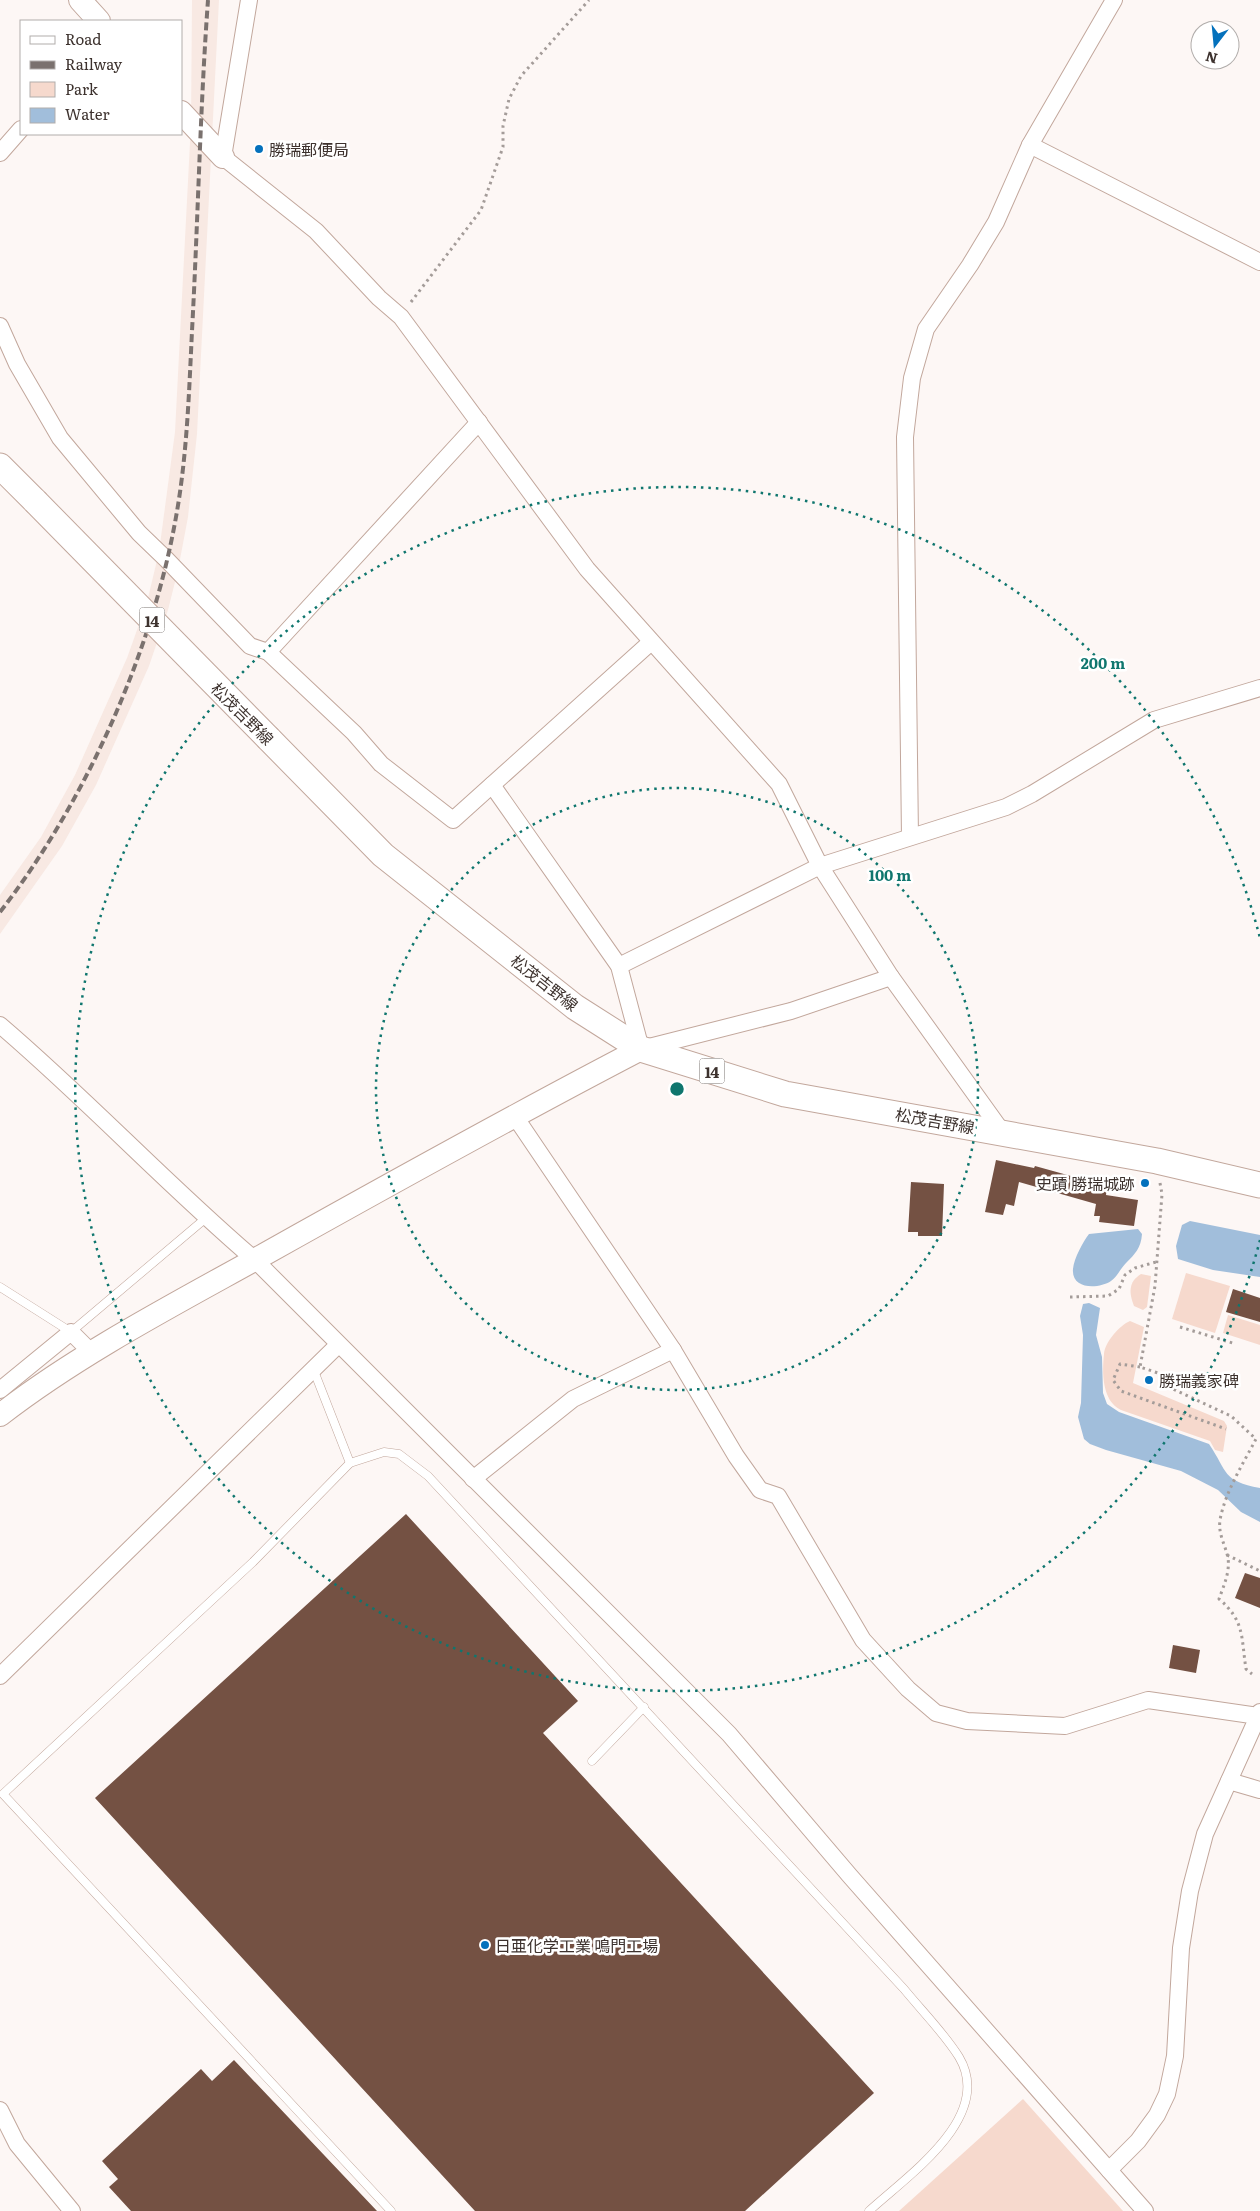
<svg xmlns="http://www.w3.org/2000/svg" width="1260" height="2211" viewBox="0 0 1260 2211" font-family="Literata,'Noto Sans JP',serif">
  <rect width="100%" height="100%" fill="#fdf7f5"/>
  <path fill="#f8e9e3" d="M 192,0 L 219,0 L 197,434 L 188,517 L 178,570 L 168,610 L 149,666 L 96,785 L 62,846 L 0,934 L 0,895 L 41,837 L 75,775 L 127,658 L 147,602 L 159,552 L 175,432 L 191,123 Z"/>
  <g fill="#f6d9cd">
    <path d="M 1186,1273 L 1230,1286 L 1215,1333 L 1172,1319 Z"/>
    <path d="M 1141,1274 L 1151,1276 L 1147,1307 L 1143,1310 L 1134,1306 C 1129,1293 1128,1282 1141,1274 Z"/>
    <path d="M 1228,1315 L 1260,1325 L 1260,1345 L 1223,1333 Z"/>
    <path d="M 1130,1321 L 1144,1327 L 1133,1383 L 1224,1421 L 1227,1426 L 1223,1452 L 1215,1450 L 1210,1441 L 1121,1410 C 1102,1401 1102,1373 1104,1354 C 1105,1342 1120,1325 1130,1321 Z"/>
    <path d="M 1023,2099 L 1123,2211 L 899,2211 Z"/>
  </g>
  <g fill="#a1bedb">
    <path d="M 1190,1221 L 1260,1235 L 1260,1277 L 1213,1270 L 1178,1259 L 1176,1246 L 1182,1225 Z"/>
    <path d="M 1138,1229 L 1142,1234 C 1141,1248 1135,1254 1126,1263 C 1120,1269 1117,1277 1111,1281 C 1099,1289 1071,1290 1073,1269 C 1074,1258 1083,1242 1089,1234 Z"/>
    <path d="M 1089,1303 L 1100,1308 L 1096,1335 L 1102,1357 L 1103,1393 L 1107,1404 L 1119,1412 L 1209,1444 C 1228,1472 1222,1481 1260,1488 L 1260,1522 L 1241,1512 L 1218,1490 L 1181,1471 L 1106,1450 L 1090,1444 L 1084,1439 L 1078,1417 L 1081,1403 L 1083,1335 L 1080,1316 L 1083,1304 Z"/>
  </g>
  <g fill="#745143">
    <path d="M 996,1160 L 1034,1168 L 1035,1166 L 1107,1186 L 1106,1195 L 1138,1200 L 1134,1226 L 1099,1222 L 1100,1216 L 1094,1216 L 1096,1204 L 1019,1182 L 1014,1206 L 1006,1204 L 1003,1215 L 985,1212 Z"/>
    <path d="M 911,1182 L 944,1184 L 942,1236 L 918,1236 L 918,1232 L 908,1232 Z"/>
    <path d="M 1233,1289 L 1260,1298 L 1260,1322 L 1226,1312 Z"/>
    <path d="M 406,1514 L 578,1701 L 543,1733 L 874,2093 L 745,2211 L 475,2211 L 95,1798 Z"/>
    <path d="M 1245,1573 L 1260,1578 L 1260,1608 L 1235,1598 Z"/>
    <path d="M 1173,1645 L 1200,1650 L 1196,1673 L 1169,1668 Z"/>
    <path d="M 234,2060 L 377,2211 L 131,2211 L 109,2187 L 118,2179 L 102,2161 L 201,2069 L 212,2081 Z"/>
  </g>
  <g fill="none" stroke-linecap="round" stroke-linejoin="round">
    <g stroke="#c2a79c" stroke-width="9">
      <g id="lane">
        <path d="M 0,1287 L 71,1332 L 206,1218"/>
        <path d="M 314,1371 L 350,1463"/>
        <path d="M 592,1761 L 644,1707"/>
        <path d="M 391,2211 L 3,1794 L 253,1562 L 350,1463 L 384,1452 L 399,1454 L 428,1476 L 904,1989 C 922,2011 944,2033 959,2057 C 995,2117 907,2176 869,2211"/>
      </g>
    </g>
    <g stroke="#c2a79c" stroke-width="18">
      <g id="street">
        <path d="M 249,0 L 223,157 L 316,231 L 379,298 L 401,317 L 587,569 L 779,784 L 820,866 L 891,977 L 1003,1133"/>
        <path d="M 1030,145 L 1260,262"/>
        <path d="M 0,153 L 21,129"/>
        <path d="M 0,326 L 17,364 L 60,438 L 139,533 L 167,560 L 250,646 L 268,652 L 354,733 L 381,764 L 453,820 L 651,642"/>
        <path d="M 268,652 L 479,422"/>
        <path d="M 492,785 L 619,966 L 641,1049 L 791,1011 L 891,977"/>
        <path d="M 910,837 L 905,437 L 912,378 L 926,329 L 970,265 L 996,222 L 1030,145 L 1114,0"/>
        <path d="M 619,966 L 820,866 L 1006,807 L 1032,794 L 1154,720 L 1260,688"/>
        <path d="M 0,1025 C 88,1100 167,1185 255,1260 L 729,1734 L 850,1876 L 1145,2211"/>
        <path d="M 514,1115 L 673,1350 L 736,1456 L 760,1490 L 778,1496 L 863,1640 L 908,1689 L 936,1713 L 967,1721 L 1065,1726 L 1148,1700 L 1258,1716"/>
        <path d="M 0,1390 L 71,1332 L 92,1353"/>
        <path d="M 473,1479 L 573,1399 L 673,1350"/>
        <path d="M 0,1676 L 338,1345"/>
        <path d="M 1229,1781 L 1260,1790"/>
        <path d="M 0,2110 L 17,2144 L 72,2211"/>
        <path d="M 1109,2170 L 1138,2141 L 1157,2115 L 1167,2094 L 1175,2056 L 1181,1948 L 1190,1891 L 1205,1834 L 1260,1712"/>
      </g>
    </g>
    <g stroke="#c2a79c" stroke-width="24">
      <g id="secondary">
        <path d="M 80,0 L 99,21"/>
        <path d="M 181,112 L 223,157"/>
        <path d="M 0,1415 C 80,1353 177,1303 265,1254 C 390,1184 514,1115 641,1049"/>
      </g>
    </g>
    <g stroke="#c2a79c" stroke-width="27">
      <g id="primary">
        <path d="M 0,466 L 35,501"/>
        <path d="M 269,739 L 383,855 L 575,1007 L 641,1049 L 785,1094 L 1157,1161 L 1260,1185"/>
      </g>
    </g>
    <g stroke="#a49c99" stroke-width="3" stroke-dasharray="2.5 4" stroke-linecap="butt">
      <path d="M 411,302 L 481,210 L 503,147 L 503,126 L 509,99 L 521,76 L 589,0"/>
      <path d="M 1160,1183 L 1162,1194 L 1155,1286 L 1140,1367 L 1158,1373 L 1173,1389 L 1231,1416 L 1256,1439 C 1243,1464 1225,1492 1220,1520 C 1218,1534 1225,1544 1228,1558 C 1230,1572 1224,1585 1219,1599 C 1245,1621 1241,1637 1246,1669 L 1252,1674"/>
      <path d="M 1070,1297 L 1108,1296 L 1119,1289 L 1125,1275 L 1135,1268 L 1156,1262"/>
      <path d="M 1180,1327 L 1236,1344"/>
      <path d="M 1140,1367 L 1120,1364 L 1113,1380 L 1121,1391 L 1226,1429"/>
      <path d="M 1227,1555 L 1260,1571"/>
    </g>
    <use href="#lane" stroke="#fff" stroke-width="8"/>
    <use href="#street" stroke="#fff" stroke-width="16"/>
    <use href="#secondary" stroke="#fff" stroke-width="22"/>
    <use href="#primary" stroke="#fff" stroke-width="25"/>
    <path stroke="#7a716e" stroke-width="4" stroke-dasharray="8 4" stroke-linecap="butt" d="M 0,912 C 85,803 152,653 176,517 C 187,456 189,393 192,331 C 198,221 200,110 208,0"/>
    <g stroke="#c2a79c" stroke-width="27" stroke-linecap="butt">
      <path id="primary-bridge" d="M 35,501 L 269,739"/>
    </g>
    <use href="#primary-bridge" stroke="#fff" stroke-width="25"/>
  </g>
  <g fill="none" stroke="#0f766e" stroke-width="2.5" stroke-dasharray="2.5 5">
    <circle cx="677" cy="1089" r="301"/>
    <path d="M1260 1240A602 602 0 1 1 1260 938"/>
  </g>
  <g fill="#0471bc" stroke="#fff" stroke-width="2">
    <circle cx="259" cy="149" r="5"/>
    <circle cx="1145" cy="1183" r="5"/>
    <circle cx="1149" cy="1380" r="5"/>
    <circle cx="485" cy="1945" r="5"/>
  </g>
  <g text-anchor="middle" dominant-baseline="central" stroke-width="5" stroke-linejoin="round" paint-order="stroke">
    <g fill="#fff" stroke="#77706d" stroke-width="1">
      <rect x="139.5" y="607.5" width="25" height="25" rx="4"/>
      <rect x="699.5" y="1058.5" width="25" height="25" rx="4"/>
    </g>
    <g font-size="15" font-weight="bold" fill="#3d322e">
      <text x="152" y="620">14</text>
      <text x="712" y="1071">14</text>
    </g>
    <g font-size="16" fill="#3d322e" stroke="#fff" text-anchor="start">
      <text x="269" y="149">勝瑞郵便局</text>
      <text x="1135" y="1183" text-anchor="end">史蹟 勝瑞城跡</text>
      <text x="1159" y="1380">勝瑞義家碑</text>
      <text x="495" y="1945">日亜化学工業 鳴門工場</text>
    </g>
    <g font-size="16" fill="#3d322e" stroke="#fff">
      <text transform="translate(243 713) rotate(45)">松茂吉野線</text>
      <text transform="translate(545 982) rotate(38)">松茂吉野線</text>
      <text transform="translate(935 1120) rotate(10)">松茂吉野線</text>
    </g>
  </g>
  <circle cx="677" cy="1089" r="8" fill="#0f766e" stroke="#fff" stroke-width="2.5"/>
  <g font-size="15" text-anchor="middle" font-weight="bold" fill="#0f766e" stroke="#fff" stroke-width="5" stroke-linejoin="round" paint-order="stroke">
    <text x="1103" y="669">200 m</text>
    <text x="890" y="881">100 m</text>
  </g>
  <rect x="20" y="20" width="162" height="115" fill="#ffffff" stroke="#b1adab"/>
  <rect x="30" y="36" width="25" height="8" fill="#ffffff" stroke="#b1adab"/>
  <text x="65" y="45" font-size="15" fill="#3d322e">Road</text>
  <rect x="30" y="61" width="25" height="8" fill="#7a716e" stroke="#b1adab"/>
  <text x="65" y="70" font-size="15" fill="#3d322e">Railway</text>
  <rect x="30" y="82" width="25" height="15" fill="#f6d9cd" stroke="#b1adab"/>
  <text x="65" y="95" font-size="15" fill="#3d322e">Park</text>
  <rect x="30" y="108" width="25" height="15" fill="#a1bedb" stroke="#b1adab"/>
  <text x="65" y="120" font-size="15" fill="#3d322e">Water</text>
  <g transform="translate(1215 45) rotate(196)"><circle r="24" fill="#ffffff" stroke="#b1adab"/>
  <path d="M0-4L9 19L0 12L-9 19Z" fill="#0471bc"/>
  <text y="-8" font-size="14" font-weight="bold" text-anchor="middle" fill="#3d322e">N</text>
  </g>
</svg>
